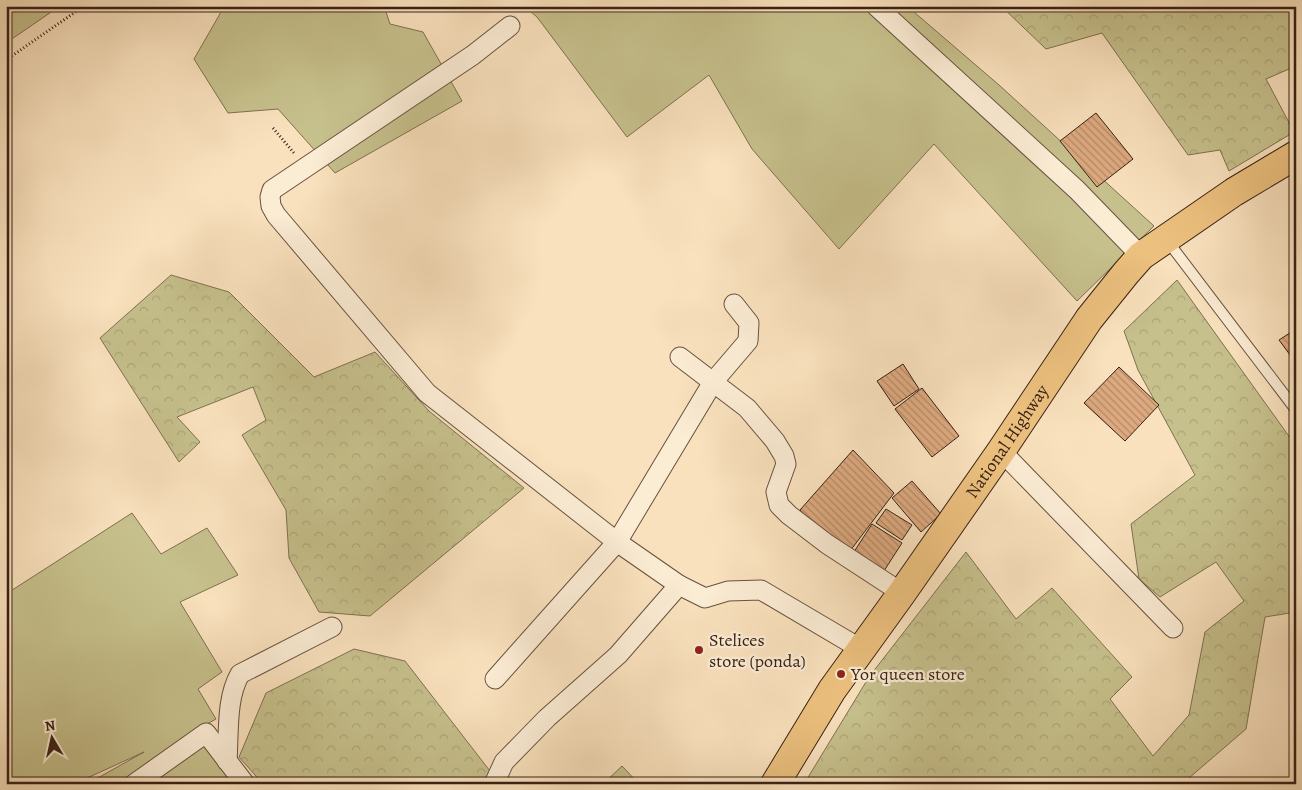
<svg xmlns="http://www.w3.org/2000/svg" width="1302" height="790" viewBox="0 0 1302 790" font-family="Alegreya,serif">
  <defs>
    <pattern id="forest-crowns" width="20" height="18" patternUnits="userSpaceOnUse" patternTransform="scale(1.25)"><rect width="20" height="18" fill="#c6c08c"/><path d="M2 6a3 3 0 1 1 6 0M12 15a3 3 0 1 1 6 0" fill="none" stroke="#aba578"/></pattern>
    <pattern id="building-back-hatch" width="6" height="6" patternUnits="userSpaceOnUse" patternTransform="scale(1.25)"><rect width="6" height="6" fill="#dda97f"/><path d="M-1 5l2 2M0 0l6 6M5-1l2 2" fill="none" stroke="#b48967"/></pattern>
  </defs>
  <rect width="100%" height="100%" fill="#f9e1bd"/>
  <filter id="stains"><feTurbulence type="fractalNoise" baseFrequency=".004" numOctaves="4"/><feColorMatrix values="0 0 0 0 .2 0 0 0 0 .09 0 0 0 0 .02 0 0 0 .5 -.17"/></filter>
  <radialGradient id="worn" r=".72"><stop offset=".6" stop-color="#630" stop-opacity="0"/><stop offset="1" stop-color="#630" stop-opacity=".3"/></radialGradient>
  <g fill="#c6c08c" stroke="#7f7050">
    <path d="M 6,6 L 60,6 L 6,43 Z"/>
    <path d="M 217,6 L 384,6 L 390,24 L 423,32 L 462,101 L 335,173 L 278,109 L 228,113 L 194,59 L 221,12 Z"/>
    <path d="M 524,6 L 907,6 L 999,85 L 1154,226 L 1077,301 L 934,144 L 839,249 L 752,149 L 709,75 L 627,137 L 537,17 Z"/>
    <path d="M 132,513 L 161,554 L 207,528 L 238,575 L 180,602 L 222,672 L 198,689 L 216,719 L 207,724 L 257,784 L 87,784 L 144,752 L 74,784 L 6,784 L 6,594 Z"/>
  </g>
  <g fill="url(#forest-crowns)" stroke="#7f7050">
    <path d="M 1001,6 L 1296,6 L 1296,66 L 1266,79 L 1294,132 L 1229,171 L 1220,150 L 1188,155 L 1102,33 L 1046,49 Z"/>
    <path d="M 171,275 L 229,292 L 314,377 L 375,352 L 429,411 L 524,488 L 370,616 L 319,612 L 289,558 L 286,510 L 242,435 L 266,420 L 253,387 L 177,417 L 200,442 L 179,462 L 100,338 Z"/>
    <path d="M 1177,280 L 1296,446 L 1296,612 L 1265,617 L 1246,729 L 1182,784 L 804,784 L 869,677 L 966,552 L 1016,619 L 1052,588 L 1132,677 L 1110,699 L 1153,756 L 1189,715 L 1205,632 L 1244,601 L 1216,562 L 1160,597 L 1139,579 L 1131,524 L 1195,475 L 1138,370 L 1124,331 Z"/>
    <path d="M 354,649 L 405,661 L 500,784 L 263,784 L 239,757 L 266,693 Z"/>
    <path d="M 622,766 L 639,784 L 603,784 Z"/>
  </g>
  <g fill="url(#building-back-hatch)" stroke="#382115">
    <path d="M 1096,113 L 1133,159 L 1097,187 L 1060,141 Z"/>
    <path d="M 1296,329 L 1296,363 L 1279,340 Z"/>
    <path d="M 903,364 L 919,389 L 894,406 L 877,381 Z"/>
    <path d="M 1119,367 L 1159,405 L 1125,441 L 1084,403 Z"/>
    <path d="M 922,388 L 959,436 L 932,457 L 895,409 Z"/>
    <path d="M 853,450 L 894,493 L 850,551 L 805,517 L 800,510 Z"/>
    <path d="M 912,481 L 941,514 L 921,532 L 892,498 Z"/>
    <path d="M 886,509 L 912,525 L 902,540 L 876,523 Z"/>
    <path d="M 872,524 L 902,543 L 882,574 L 852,555 Z"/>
  </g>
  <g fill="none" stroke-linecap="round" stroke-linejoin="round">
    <g stroke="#68513f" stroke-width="12">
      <path id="service" d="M 1166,239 L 1296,410"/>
    </g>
    <g stroke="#68513f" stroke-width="21">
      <g id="minor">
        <path d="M 876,6 L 1077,190 L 1141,256"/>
        <path d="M 510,26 L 473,55 L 272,190 L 270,197 L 271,206 L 276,215 L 427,393 L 617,542 L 679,585 L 705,598 L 728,591 L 761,590 L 861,649"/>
        <path d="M 680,357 L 747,408 L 775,441 L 784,456 L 786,464 L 776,492 L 779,505 L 789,515 L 827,544 L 902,593"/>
        <path d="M 1001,451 L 1173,628"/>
        <path d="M 495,679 L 617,542 L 713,382 L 748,341 L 749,323 L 734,304"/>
        <path d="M 227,761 C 229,733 226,698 240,674 L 332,627"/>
        <path d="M 134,784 L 206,733 L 245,784"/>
        <path d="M 494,784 L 504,762 L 547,718 L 618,655 L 679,585"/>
      </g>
    </g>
    <g stroke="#382115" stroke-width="30">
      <g id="primary">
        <path id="s1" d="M 775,784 L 832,690 L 902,593 L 1001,451 L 1089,319 L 1126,273 L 1141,256 L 1234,192 L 1296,155"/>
      </g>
    </g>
    <g stroke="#382115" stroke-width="3" stroke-dasharray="1 2.5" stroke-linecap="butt">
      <path d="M 6,60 L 84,6"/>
      <path d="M 273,128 L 294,153"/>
    </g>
    <use href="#service" stroke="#fbecd4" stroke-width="10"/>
    <use href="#minor" stroke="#fbecd4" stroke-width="19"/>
    <use href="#primary" stroke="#ecc07e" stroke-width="28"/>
  </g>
  <g fill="#8f2418" stroke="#fbecd4" stroke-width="2">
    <circle cx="699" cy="650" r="5"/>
    <circle cx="841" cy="674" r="5"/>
  </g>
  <g text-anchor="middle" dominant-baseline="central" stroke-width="4.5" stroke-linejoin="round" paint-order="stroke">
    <g font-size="18" fill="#382115" stroke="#fbecd4">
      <text stroke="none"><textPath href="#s1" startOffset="414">National Highway</textPath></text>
    </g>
    <g font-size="18" fill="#382115" stroke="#fbecd4" text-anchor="start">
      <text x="709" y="640">Stelices<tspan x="709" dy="21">store (ponda)</tspan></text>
      <text x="851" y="674">Yor queen store</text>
    </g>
  </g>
  <rect width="1302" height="790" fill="none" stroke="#f9e1bd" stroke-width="25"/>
  <rect x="8" y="8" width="1287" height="775" fill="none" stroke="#382115" stroke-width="2.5"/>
  <rect x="12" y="12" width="1277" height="765" fill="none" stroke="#382115"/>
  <g transform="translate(52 738) rotate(351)" stroke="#fbecd4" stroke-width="4" paint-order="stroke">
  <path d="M0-4L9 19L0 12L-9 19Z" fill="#382115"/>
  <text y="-8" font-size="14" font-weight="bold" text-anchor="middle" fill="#382115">N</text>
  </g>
  <rect width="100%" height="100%" filter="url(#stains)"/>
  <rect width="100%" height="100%" fill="url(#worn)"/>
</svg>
